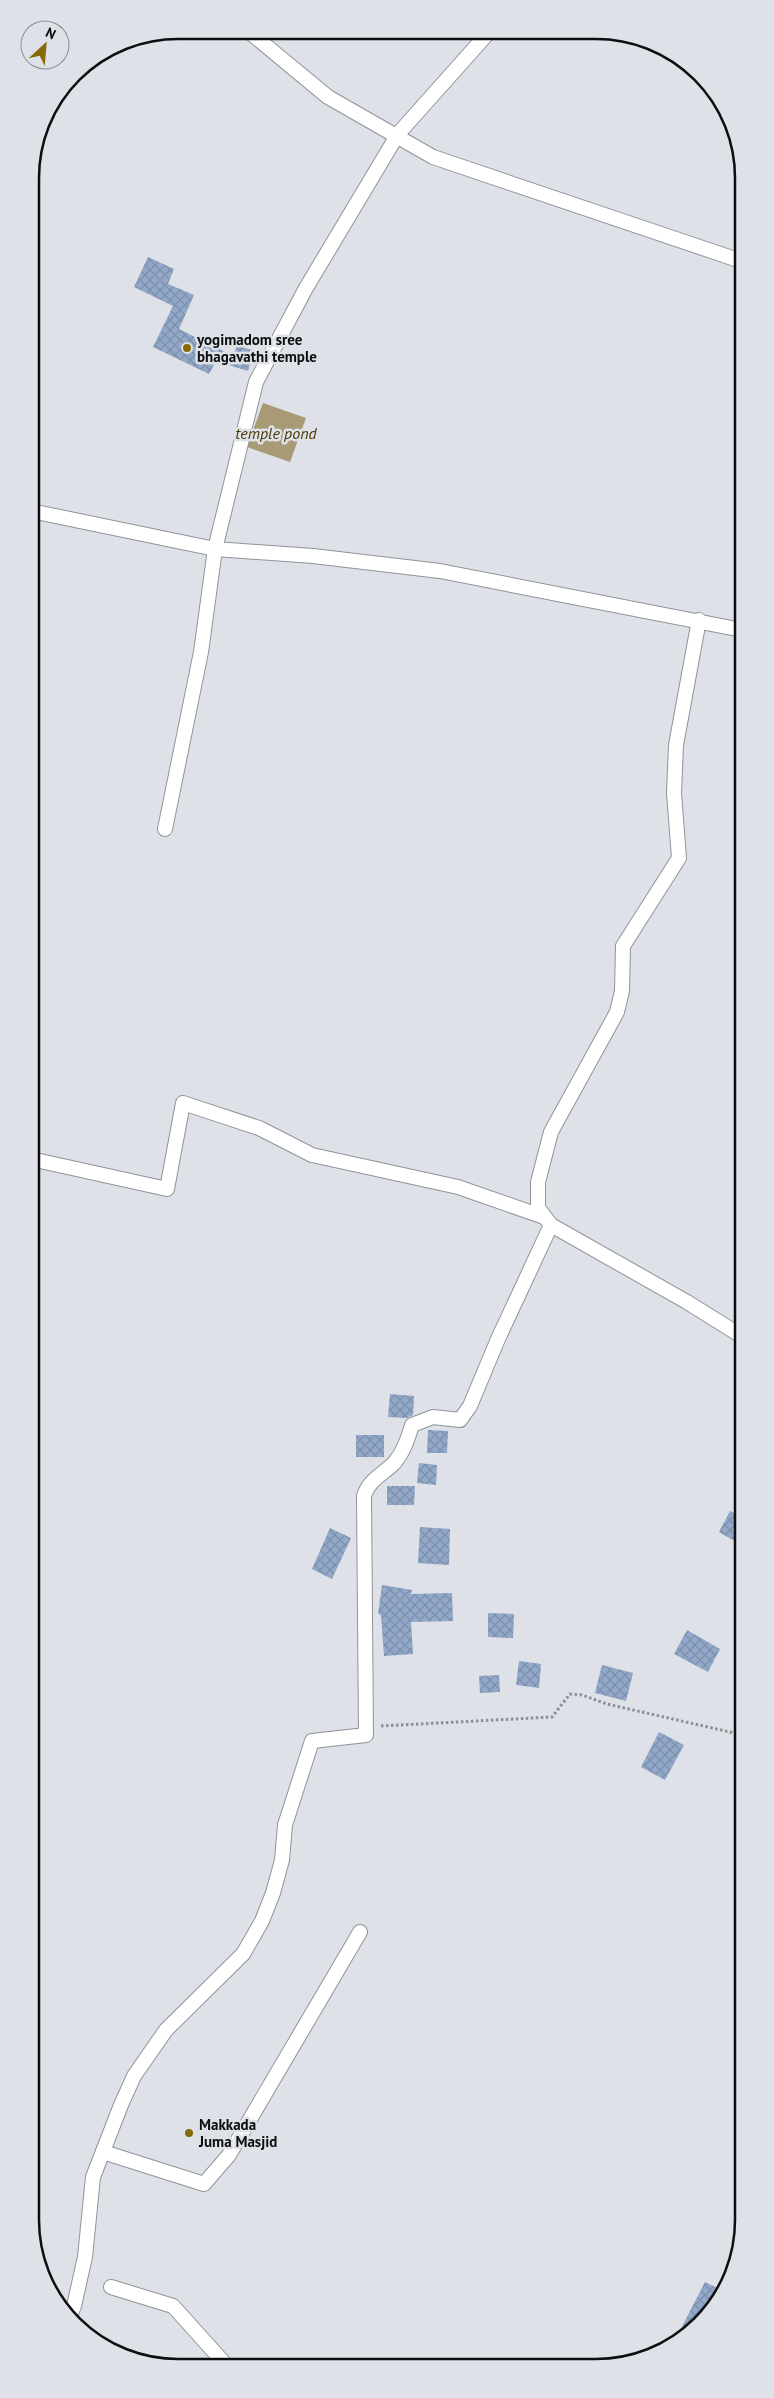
<svg xmlns="http://www.w3.org/2000/svg" width="774" height="2398" viewBox="0 0 774 2398" font-family="'PT Sans',sans-serif">
  <defs>
    <pattern id="building-cross-hatch" width="8" height="8" patternUnits="userSpaceOnUse" patternTransform="scale(1.25)"><rect width="8" height="8" fill="#92a8c9"/><path d="M0 0l8 8M0 8l8-8" fill="none" stroke="#7d8fab"/></pattern>
  </defs>
  <rect width="100%" height="100%" fill="#dee1e7"/>
  <path fill="#a89a75" d="M 263,403 L 306,418 L 290,462 L 247,447 Z"/>
  <g fill="url(#building-cross-hatch)">
    <path d="M 148,257 L 174,269 L 168,284 L 194,295 L 179,329 L 233,356 L 237,345 L 254,351 L 248,371 L 216,361 L 209,374 L 153,347 L 173,306 L 134,287 Z"/>
    <path d="M 390,1394 L 414,1396 L 413,1415 L 407,1418 L 388,1417 Z"/>
    <path d="M 428,1430 L 448,1431 L 447,1453 L 427,1453 Z"/>
    <rect x="356" y="1435" width="28" height="22"/>
    <path d="M 419,1463 L 437,1465 L 436,1485 L 417,1483 Z"/>
    <path d="M 387,1486 L 415,1486 L 414,1505 L 387,1505 Z"/>
    <path d="M 730,1511 L 743,1518 L 743,1546 L 719,1532 Z"/>
    <path d="M 420,1527 L 450,1529 L 449,1565 L 418,1563 Z"/>
    <path d="M 330,1528 L 351,1538 L 332,1579 L 312,1569 Z"/>
    <path d="M 382,1585 L 412,1590 L 411,1594 L 452,1593 L 453,1621 L 411,1622 L 413,1654 L 384,1656 L 381,1615 L 378,1614 Z"/>
    <path d="M 488,1613 L 514,1614 L 513,1638 L 488,1637 Z"/>
    <path d="M 687,1630 L 720,1649 L 708,1672 L 674,1654 Z"/>
    <path d="M 519,1661 L 541,1664 L 539,1688 L 516,1685 Z"/>
    <path d="M 602,1665 L 633,1673 L 626,1701 L 595,1693 Z"/>
    <path d="M 499,1675 L 500,1692 L 480,1693 L 479,1676 Z"/>
    <path d="M 659,1732 L 684,1745 L 665,1780 L 641,1767 Z"/>
    <path d="M 705,2282 L 724,2291 L 707,2318 L 672,2346 Z"/>
  </g>
  <g fill="none" stroke-linecap="round" stroke-linejoin="round">
    <g stroke="#909399" stroke-width="16">
      <g id="street">
        <path d="M 247,30 L 328,97 L 433,157 L 741,261"/>
        <path d="M 31,511 L 215,549 L 313,556 L 440,571 L 742,630"/>
        <path d="M 165,829 L 201,652 L 215,549 L 256,382 L 306,288 L 398,134 L 489,32"/>
        <path d="M 31,1159 L 167,1189 L 183,1103 L 259,1128 L 312,1155 L 458,1187 L 544,1217"/>
        <path d="M 551,1225 L 687,1302 L 743,1337"/>
        <path d="M 103,2152 L 204,2184 L 229,2155 L 360,1932"/>
        <path d="M 111,2287 L 173,2306 L 226,2365"/>
        <path d="M 69,2318 L 74,2306 L 85,2257 L 93,2177 L 121,2105 L 134,2076 L 166,2030 L 243,1954 L 262,1921 L 273,1893 L 282,1860 L 285,1825 L 312,1741 L 366,1735 L 364,1496 C 369,1479 384,1474 395,1462 C 404,1451 408,1438 412,1425 L 433,1417 L 460,1420 L 470,1406 L 498,1339 L 551,1225 L 538,1208 L 538,1182 L 551,1132 L 617,1012 L 622,991 L 623,946 L 679,858 L 674,793 L 676,745 L 699,620"/>
      </g>
    </g>
    <path stroke="#8c8f93" stroke-width="3" stroke-dasharray="2.5 2.5" stroke-linecap="butt" d="M 381,1726 L 552,1717 L 570,1694 L 582,1695 L 607,1704 L 743,1735"/>
    <use href="#street" stroke="#fff" stroke-width="14"/>
  </g>
  <g fill="#866a05" stroke="#dee1e7" stroke-width="2">
    <circle cx="187" cy="348" r="5"/>
    <circle cx="189" cy="2133" r="5"/>
  </g>
  <g text-anchor="middle" dominant-baseline="central" stroke-width="5" stroke-linejoin="round" paint-order="stroke">
    <g font-size="15" font-weight="bold" fill="#0d0e0f" stroke="#dee1e7" text-anchor="start">
      <text x="197" y="339">yogimadom sree<tspan x="197" dy="17">bhagavathi temple</tspan></text>
      <text x="199" y="2124">Makkada<tspan x="199" dy="17">Juma Masjid</tspan></text>
    </g>
    <g font-size="16" font-style="italic" fill="#493908" stroke="#dee1e7">
      <text x="276" y="433">temple pond</text>
    </g>
  </g>
  <path d="M0 0H774V2398H0ZM178 39H596A139 139 0 0 1 735 178V2220A139 139 0 0 1 596 2359H178A139 139 0 0 1 39 2220V178A139 139 0 0 1 178 39Z" fill="#dee1e7" fill-rule="evenodd"/>
  <path fill="none" stroke="#0d0e0f" stroke-width="2.5" d="M178 39H596A139 139 0 0 1 735 178V2220A139 139 0 0 1 596 2359H178A139 139 0 0 1 39 2220V178A139 139 0 0 1 178 39Z"/>
  <g transform="translate(45 45) rotate(26)"><circle r="24" fill="#dee1e7" stroke="#8a8d91"/>
  <path d="M0-4L9 19L0 12L-9 19Z" fill="#866a05"/>
  <text y="-8" font-size="14" font-weight="bold" text-anchor="middle" fill="#0d0e0f">N</text>
  </g>
</svg>
